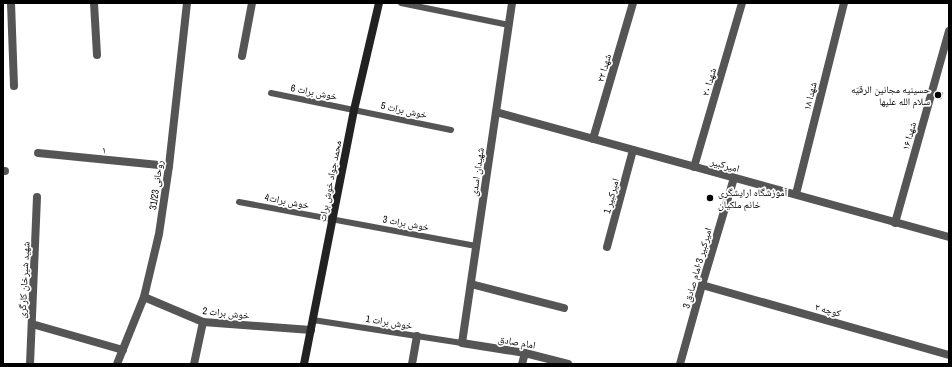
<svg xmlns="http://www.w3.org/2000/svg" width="952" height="367" viewBox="0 0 952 367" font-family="'Archivo Narrow','Noto Naskh Arabic',sans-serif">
  <rect width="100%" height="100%" fill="#fff"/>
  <path fill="#c4c4c4" stroke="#999" d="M 934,90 L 943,93 L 941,99 L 932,97 Z"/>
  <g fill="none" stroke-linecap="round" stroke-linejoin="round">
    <g stroke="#555" stroke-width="6">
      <path d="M 401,3 L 509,25"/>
      <path d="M 271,93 L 451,130"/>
      <path d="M 239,202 L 476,246"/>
      <path d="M 313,320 L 462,343"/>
    </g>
    <g stroke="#555" stroke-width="8">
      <path d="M 11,3 L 14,86"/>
      <path d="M 94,3 L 97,55"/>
      <path d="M 512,3 L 462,343 L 525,353 L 568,364"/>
      <path d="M 242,56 L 252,3"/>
      <path d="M 496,112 L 949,237"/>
      <path d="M 593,139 L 633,3"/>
      <path d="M 38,153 L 169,166"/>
      <path d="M 694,167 L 742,3"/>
      <path d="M 3,171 L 5,171"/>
      <path d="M 796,194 L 844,3"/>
      <path d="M 895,223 L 949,31"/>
      <path d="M 607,247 L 633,150"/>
      <path d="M 471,284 L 564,308"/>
      <path d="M 702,285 L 949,355"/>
      <path d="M 144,297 L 203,322 L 311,330"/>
      <path d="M 32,324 L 123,350"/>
      <path d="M 30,364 L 37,197"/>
      <path d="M 117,364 L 144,297 L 159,234 L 169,166 L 187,3"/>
      <path d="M 194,364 L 203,322"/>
      <path d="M 412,364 L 417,336"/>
      <path d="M 522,364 L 525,353"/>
      <path d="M 680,364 L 702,285 L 734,178"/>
    </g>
    <path stroke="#222" stroke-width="8" d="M 304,364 L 354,110 L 379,3"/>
  </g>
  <g fill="#000" stroke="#fff" stroke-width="1.5">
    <circle cx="938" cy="95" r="4"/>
    <circle cx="710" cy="198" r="4"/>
  </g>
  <g text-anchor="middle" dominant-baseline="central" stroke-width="3.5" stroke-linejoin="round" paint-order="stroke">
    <g font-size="10" fill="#000" stroke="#fff">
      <text transform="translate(604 68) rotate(-74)">شهدا ۲۲</text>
      <text transform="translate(709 82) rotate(-74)">شهدا ۲۰</text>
      <text transform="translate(314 92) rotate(11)">خوش برات 6</text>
      <text transform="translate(810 96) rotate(-76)">شهدا ۱۸</text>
      <text transform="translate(404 110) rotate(12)">خوش برات 5</text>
      <text transform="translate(909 136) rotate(-74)">شهدا ۱۶</text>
      <text transform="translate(104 150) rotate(6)">۱</text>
      <text transform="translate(725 165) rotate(15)">امیرکبیر</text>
      <text transform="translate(477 172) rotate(-82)">شهیدان اسدی</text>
      <text transform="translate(330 181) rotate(-79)">محمد جواد خوش برات</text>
      <text transform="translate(156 185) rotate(-82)">روحانی 31/23</text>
      <text transform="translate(611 196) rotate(-75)">امیرکبیر 1</text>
      <text transform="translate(287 201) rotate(11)">خوش برات4</text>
      <text transform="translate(406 223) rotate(10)">خوش برات 3</text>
      <text transform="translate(697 268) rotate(-74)">امیرکبیر 3-امام صادق 3</text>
      <text transform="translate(24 280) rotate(-87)">شهید شیرخان کارگری</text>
      <text transform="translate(828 310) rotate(16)">کوچه ۲</text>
      <text transform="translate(226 313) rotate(6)">خوش برات 2</text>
      <text transform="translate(389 322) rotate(9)">خوش برات 1</text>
      <text transform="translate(517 342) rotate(10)">امام صادق</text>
    </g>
    <g font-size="10" fill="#000" stroke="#fff" text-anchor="end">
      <text x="930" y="89">حسینیه مجانین الرقیّه<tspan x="930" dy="12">سلام الله علیها</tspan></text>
      <text x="718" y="192" text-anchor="start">آموزشگاه ارایشگری<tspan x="718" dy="12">خانم ملکیان</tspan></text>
    </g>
  </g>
  <rect width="952" height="367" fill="none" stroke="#000000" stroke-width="8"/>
</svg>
